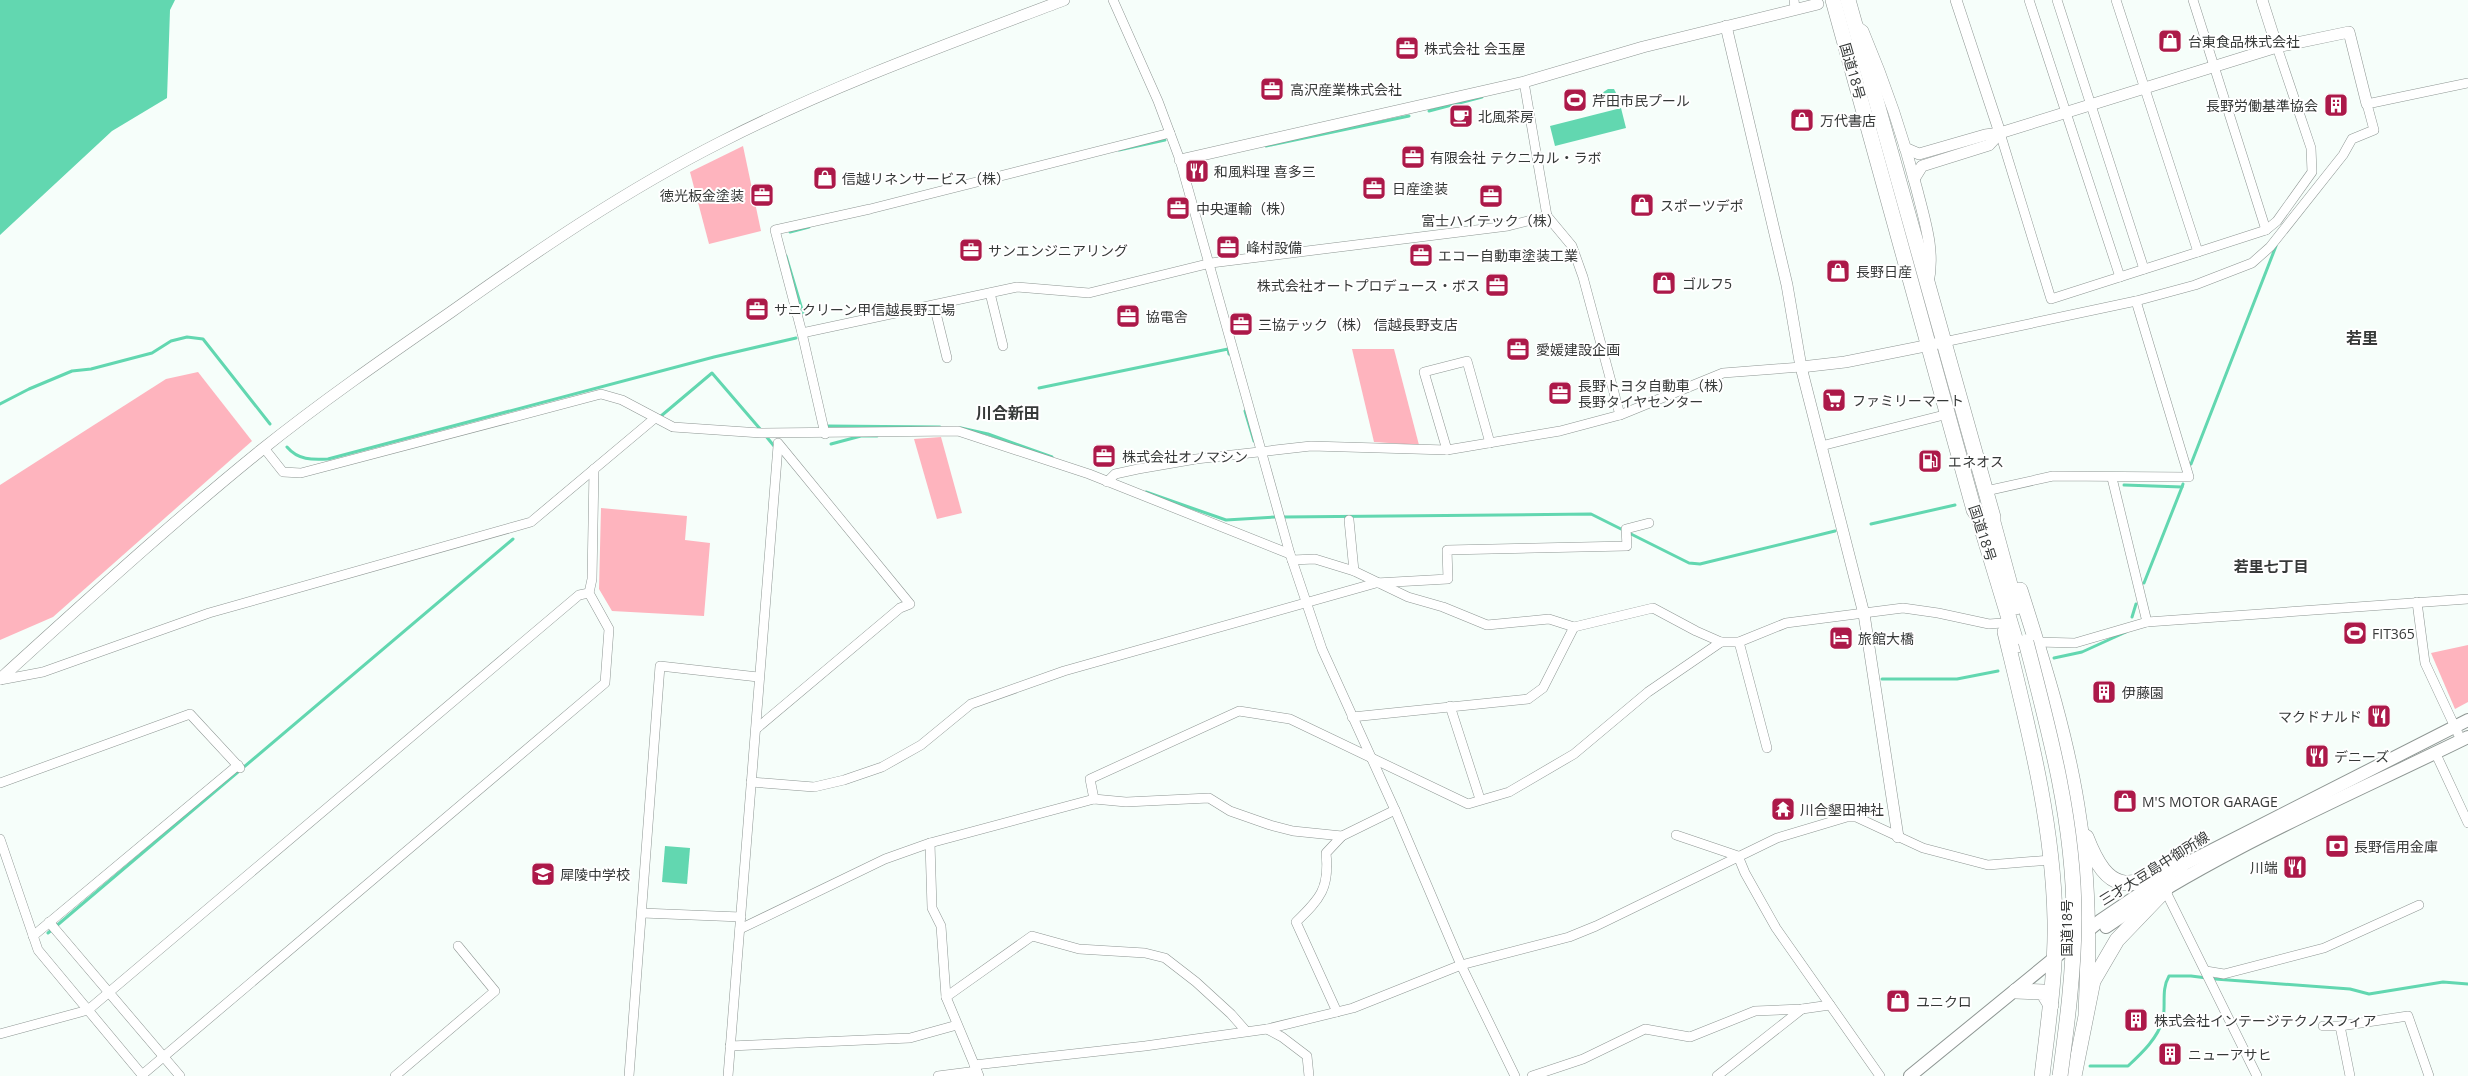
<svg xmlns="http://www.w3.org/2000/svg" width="2468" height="1076" viewBox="0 0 2468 1076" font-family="'Open Sans','Noto Sans JP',sans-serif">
  <rect width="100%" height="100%" fill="#f6fefa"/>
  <g fill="#feb4be">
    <path d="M 743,146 L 761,231 L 709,244 L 690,172 Z"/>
    <path d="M 1352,349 L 1394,349 L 1419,445 L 1374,442 Z"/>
    <path d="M 198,372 L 252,441 L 53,617 L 0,640 L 0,485 L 166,379 Z"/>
    <path d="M 941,437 L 962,513 L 937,519 L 914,439 Z"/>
    <path d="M 601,508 L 687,516 L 685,540 L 710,543 L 704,616 L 612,611 L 599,589 Z"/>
    <path d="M 2468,645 L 2468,702 L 2455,709 L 2431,653 Z"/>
  </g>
  <g fill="#62d7b0">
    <path d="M 0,0 L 175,0 L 170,10 L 167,98 L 112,131 L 0,235 Z"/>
    <path d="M 1608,89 L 1614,89 L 1618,97 L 1615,100 L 1602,103 L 1598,98 L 1599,95 Z"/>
    <path d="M 1621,108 L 1626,128 L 1555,146 L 1550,126 Z"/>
    <path d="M 665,846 L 690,848 L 687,884 L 662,882 Z"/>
  </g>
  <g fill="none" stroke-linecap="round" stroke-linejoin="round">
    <g stroke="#62d7b0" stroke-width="3">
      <path d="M 1429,111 L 1482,97"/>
      <path d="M 1266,146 L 1409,116"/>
      <path d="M 1119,150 L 1165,140"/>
      <path d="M 790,232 L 809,227"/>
      <path d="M 786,256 L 803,313"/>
      <path d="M 1039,388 L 1228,349 L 1229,354"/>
      <path d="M 0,404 L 29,389 L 72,371 L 91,369 L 152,353 L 171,341 L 187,337 L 203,339 L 270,424"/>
      <path d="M 1245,411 L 1254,441"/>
      <path d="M 661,416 L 712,373 L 761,430"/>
      <path d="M 827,426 L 940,427"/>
      <path d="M 961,428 L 988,434 L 1052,457"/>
      <path d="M 765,435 L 774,446"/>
      <path d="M 831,444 L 861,436 L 877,436"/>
      <path d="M 287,447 C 298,460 312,460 328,459 L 714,357 L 796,338"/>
      <path d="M 2191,464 L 2276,246"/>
      <path d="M 2124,485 L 2182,487 L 2183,484"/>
      <path d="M 1146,492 L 1226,520 L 1275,517"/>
      <path d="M 1283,517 L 1591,514 L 1689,563 L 1700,564 L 1835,531"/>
      <path d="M 1871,524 L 1955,505"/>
      <path d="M 2144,583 L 2182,487"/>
      <path d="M 2132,617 L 2136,604"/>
      <path d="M 2054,658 L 2082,652 L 2126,632"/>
      <path d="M 1882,679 L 1957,679 L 1998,671"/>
      <path d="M 48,933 L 513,539"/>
      <path d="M 2090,1066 L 2128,1066 C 2142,1053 2158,1038 2163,1019 C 2166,1004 2161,990 2169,976 L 2191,976 L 2215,979 L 2350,989 L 2369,994 L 2443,982 L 2468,984"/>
    </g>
    <g stroke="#8e9693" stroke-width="10">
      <g id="minor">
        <path d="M 1113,0 L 1158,101 L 1180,160 L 1290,554 L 1322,649 L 1395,810 L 1461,965 L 1515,1076"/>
        <path d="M 1794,0 L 1795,8"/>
        <path d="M 2029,0 L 2120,277"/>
        <path d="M 2057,0 L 2144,269"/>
        <path d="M 2193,0 L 2266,230"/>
        <path d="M 2000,133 L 2051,299 L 2198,252 L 2116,0"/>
        <path d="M 1547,216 L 1572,246 L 1583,277 L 1620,415"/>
        <path d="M 2198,252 L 2266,230 L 2277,221 L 2312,172 L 2311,148 L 2277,47"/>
        <path d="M 990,293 L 1003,346"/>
        <path d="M 934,305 L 947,358"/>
        <path d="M 802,333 L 1017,287 L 1089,293 L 1211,263 L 1508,226 L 1547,216 L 1524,82"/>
        <path d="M 1944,342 L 2136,301 L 2195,285 L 2252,263 L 2270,247 L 2343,155 L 2352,139 L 2374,130 L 2367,104 L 2468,83"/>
        <path d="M 825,434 L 802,333 L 775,230 L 870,209 L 1170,133"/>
        <path d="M 1821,446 L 1948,414"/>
        <path d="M 264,448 L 283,472 L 301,473 L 601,394 L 622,400 L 673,427 L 761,433 L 958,431 L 1089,474 L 1290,554"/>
        <path d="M 1447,450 L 1424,372 L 1467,361 L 1490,443"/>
        <path d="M 1107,482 L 1115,474 L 1138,469 L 1196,459 L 1311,446 L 1447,450 L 1560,431 L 1620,415 L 1723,373 L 1801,367"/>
        <path d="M 1986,491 L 2053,476 L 2189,477 L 2136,301"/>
        <path d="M 1349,520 L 1354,571"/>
        <path d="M 1292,560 L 1315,559 L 1354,571 L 1408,597 L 1443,607 L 1487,625 L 1549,619 L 1574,627 L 1653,608 L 1696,631 L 1721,642 L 1739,642 L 1786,623 L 1903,608 L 1938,613 L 1989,624 L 2002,623"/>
        <path d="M 2417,602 L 2425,663 L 2461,740"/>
        <path d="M 2147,622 L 2468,599"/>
        <path d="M 1739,642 L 1767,748"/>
        <path d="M 2037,642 L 2075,643 L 2147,622 L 2112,478"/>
        <path d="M 0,680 L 43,672 L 209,613 L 531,522 L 655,418"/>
        <path d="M 1450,706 L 1480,799"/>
        <path d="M 1352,717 L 1528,699 L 1543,688 L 1574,627"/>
        <path d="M 756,729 L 900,608 L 910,604 L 778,443"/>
        <path d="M 2435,752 L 2468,823"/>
        <path d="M 751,782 L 814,787 L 844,780 L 882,767 L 921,745 L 971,704 L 1064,671 L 1376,583 L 1448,579 L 1447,550 L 1627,546 L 1626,529 L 1649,523"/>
        <path d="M 0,783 L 190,714 L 240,768"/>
        <path d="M 1094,799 L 1090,779 L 1239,711 L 1290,719 L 1468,804 L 1509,792 L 1574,754 L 1648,692 L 1721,642"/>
        <path d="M 1676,835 L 1738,856 L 1745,873 L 1776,928 L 1880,1076"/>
        <path d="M 0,839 L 38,950 L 88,1010 L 579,595 L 589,593"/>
        <path d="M 930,843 L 932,908 L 941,926 L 946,997 L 979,1076"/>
        <path d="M 2165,890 L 2257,1076"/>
        <path d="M 642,913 L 741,917"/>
        <path d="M 49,922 L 180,1076"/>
        <path d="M 740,929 L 885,859 L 930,843 L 1094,799 L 1126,802 L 1209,798 L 1230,811 L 1270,825 L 1293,831 L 1342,836 L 1395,810"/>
        <path d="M 33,936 L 238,765"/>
        <path d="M 2206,971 L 2224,974 L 2324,948 L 2419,905"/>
        <path d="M 946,997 L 1032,936 L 1079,949 L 1145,953 L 1165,958 L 1196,982 L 1231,1014 L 1246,1031"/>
        <path d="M 1337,1012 L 1296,922 C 1320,899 1330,888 1326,853 L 1342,836"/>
        <path d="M 2323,1026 L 2340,1026 L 2408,1016 L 2429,1076"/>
        <path d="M 2340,1026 L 2350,1076"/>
        <path d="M 1267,1029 L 1282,1037 L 1307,1056 L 1309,1076"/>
        <path d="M 0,1034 L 88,1010 L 143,1076"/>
        <path d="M 730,1046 L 910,1038 L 957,1025"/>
        <path d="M 974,1065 L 1145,1046 L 1267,1029 L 1353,1008 L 1461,965 L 1569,937 L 1596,926 L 1777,838 L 1847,817 L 1856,817 L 1923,848 L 1988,865 L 2051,860"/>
        <path d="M 142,1075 L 605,683 L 609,629 L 589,593 L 592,579 L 594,469"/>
        <path d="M 395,1076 L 495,991 L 458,946"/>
        <path d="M 629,1076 L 660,666 L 758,677"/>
        <path d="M 728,1076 L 778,446"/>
        <path d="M 938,1076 L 977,1071"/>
        <path d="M 1532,1076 L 1583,1059 L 1645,1029 L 1690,1037 L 1755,1011 L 1802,1009 L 1830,1005"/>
        <path d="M 1717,1076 L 1802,1009"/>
      </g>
    </g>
    <g stroke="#8e9693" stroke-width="12">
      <g id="tertiary">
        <path d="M 1956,0 L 2000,133"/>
        <path d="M 2262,0 L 2277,47"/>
        <path d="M 1726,26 L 1787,285 L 1801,367 L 1864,614 L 1898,837"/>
        <path d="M 1859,28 L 1863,31 C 1885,83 1903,135 1917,190 C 1925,222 1935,251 1928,283"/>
        <path d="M 1905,148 L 1919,154 L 1985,135 L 2000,133 L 2277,47 L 2349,32 L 2367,104"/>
        <path d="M 1180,160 L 1524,82 L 1643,47 L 1818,4"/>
        <path d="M 1914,179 L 1922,166 L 1989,145 L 2000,133"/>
        <path d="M 1801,367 L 1845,362 L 1935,344"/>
        <path d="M 0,679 C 85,602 170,524 260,451 C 321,402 386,357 451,312 C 538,250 626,190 721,142 C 831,86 948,44 1064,0"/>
      </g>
    </g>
    <g stroke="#8e9693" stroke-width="14">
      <g id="secondary">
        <path d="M 2106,927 C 2218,850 2346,797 2468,737"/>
        <path d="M 1910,1076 L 2101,920 L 2181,866 L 2468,720"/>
      </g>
    </g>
    <g stroke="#8e9693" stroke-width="16">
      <g id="trunk">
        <path d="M 1833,0 L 1974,510 L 1978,516 L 2017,645"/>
        <path d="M 1848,0 L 1993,517 L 1993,522 L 2016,607"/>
        <path d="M 2020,590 C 2044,665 2068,741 2079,819 C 2089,882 2089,949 2086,1013"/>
        <path d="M 2005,632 C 2028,727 2053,821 2055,920 C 2056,972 2048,1025 2042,1076"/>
        <path d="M 2086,837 C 2110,899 2130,887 2181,866"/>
        <path d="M 2016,991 L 2043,992 L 2051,1005"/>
        <path d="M 2074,1076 L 2093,981 L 2117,940 L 2165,890"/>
      </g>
    </g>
    <use href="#minor" stroke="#fff" stroke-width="9"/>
    <use href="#tertiary" stroke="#fff" stroke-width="11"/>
    <use href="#secondary" stroke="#fff" stroke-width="12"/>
    <use href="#trunk" stroke="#fff" stroke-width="15"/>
    <g stroke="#8e9693" stroke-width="16" stroke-linecap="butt">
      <path id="trunk-bridge" d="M 2026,642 C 2050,733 2074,823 2074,918 C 2074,971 2067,1024 2060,1076"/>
    </g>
    <use href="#trunk-bridge" stroke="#fff" stroke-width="15"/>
  </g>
  <defs>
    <g id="shop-square" transform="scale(1.25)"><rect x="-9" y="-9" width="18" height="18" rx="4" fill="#ac1949" stroke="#fff"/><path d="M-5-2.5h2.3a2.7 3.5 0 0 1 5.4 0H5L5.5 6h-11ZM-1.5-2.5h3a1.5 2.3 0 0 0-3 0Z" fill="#fff"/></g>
    <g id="office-square" transform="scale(1.25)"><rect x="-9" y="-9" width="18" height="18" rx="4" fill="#ac1949" stroke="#fff"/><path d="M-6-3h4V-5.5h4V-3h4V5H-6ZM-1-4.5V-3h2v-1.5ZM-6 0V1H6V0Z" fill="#fff"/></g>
    <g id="stadium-square" transform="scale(1.25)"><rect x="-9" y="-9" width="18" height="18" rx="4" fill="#ac1949" stroke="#fff"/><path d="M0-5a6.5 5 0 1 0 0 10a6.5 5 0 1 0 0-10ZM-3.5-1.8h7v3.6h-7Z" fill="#fff"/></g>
    <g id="building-square" transform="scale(1.25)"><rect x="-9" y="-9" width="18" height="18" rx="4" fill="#ac1949" stroke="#fff"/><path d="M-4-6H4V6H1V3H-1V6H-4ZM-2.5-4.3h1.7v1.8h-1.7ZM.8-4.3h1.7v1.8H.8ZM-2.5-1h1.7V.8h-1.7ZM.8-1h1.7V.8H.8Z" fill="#fff"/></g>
    <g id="cafe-square" transform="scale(1.25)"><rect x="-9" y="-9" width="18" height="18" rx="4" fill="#ac1949" stroke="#fff"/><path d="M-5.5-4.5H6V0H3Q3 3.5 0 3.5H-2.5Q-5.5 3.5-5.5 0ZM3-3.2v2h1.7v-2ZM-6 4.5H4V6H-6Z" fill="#fff"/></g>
    <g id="restaurant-square" transform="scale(1.25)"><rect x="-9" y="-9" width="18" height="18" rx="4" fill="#ac1949" stroke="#fff"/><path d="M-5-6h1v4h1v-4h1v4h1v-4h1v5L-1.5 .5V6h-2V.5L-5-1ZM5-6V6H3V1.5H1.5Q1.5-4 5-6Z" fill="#fff"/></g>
    <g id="supermarket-square" transform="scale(1.25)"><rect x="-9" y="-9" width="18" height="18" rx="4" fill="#ac1949" stroke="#fff"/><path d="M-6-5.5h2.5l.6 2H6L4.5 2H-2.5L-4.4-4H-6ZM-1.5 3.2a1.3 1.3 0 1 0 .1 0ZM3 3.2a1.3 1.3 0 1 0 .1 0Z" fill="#fff"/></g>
    <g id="fuel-square" transform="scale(1.25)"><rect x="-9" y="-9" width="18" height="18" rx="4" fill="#ac1949" stroke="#fff"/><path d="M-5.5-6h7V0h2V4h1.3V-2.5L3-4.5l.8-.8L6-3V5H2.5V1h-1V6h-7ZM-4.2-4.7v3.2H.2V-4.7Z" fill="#fff"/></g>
    <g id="hotel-square" transform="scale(1.25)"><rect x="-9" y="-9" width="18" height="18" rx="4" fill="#ac1949" stroke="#fff"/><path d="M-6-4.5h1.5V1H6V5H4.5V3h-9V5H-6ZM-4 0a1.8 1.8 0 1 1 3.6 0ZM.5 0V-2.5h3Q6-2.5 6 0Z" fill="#fff"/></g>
    <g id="temple-square" transform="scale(1.25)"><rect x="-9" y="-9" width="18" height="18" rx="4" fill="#ac1949" stroke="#fff"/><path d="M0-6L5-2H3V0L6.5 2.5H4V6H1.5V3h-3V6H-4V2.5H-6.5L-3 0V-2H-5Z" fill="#fff"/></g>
    <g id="bank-square" transform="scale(1.25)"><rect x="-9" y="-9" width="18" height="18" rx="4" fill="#ac1949" stroke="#fff"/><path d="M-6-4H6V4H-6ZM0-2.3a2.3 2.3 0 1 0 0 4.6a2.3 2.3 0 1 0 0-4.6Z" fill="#fff"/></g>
    <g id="school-square" transform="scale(1.25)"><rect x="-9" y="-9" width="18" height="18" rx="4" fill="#ac1949" stroke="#fff"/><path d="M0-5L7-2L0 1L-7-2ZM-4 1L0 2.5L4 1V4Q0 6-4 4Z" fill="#fff"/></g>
  </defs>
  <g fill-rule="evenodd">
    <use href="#shop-square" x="2170" y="41"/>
    <use href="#office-square" x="1407" y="48"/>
    <use href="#office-square" x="1272" y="89"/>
    <use href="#stadium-square" x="1575" y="100"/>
    <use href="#building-square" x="2336" y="105"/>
    <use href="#cafe-square" x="1461" y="116"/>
    <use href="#shop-square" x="1802" y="120"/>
    <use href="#office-square" x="1413" y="157"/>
    <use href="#restaurant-square" x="1197" y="171"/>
    <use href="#shop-square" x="825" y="178"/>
    <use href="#office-square" x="1374" y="188"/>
    <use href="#office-square" x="762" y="195"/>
    <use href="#office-square" x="1491" y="196"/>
    <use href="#shop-square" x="1642" y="205"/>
    <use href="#office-square" x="1178" y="208"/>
    <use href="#office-square" x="1228" y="247"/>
    <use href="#office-square" x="971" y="250"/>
    <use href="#office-square" x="1421" y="255"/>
    <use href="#shop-square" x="1838" y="271"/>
    <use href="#shop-square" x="1664" y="283"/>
    <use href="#office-square" x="1497" y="285"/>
    <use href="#office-square" x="757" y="309"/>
    <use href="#office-square" x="1128" y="316"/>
    <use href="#office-square" x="1241" y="324"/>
    <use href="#office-square" x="1518" y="349"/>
    <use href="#office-square" x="1560" y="393"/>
    <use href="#supermarket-square" x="1834" y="400"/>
    <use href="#office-square" x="1104" y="456"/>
    <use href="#fuel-square" x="1930" y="461"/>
    <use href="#stadium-square" x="2355" y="633"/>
    <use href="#hotel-square" x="1841" y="638"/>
    <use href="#building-square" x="2104" y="692"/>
    <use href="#restaurant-square" x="2379" y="716"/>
    <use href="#restaurant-square" x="2317" y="756"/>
    <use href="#shop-square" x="2125" y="801"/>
    <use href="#temple-square" x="1783" y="809"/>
    <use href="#bank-square" x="2337" y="846"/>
    <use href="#restaurant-square" x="2295" y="867"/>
    <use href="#school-square" x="543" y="874"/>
    <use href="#shop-square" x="1898" y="1001"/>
    <use href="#building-square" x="2136" y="1020"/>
    <use href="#building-square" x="2170" y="1054"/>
  </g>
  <g text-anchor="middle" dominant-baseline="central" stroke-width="4" stroke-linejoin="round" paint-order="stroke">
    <g font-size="14" fill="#363938" stroke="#fff" text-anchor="start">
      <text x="2188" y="41">台東食品株式会社</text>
      <text x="1424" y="48">株式会社 会玉屋</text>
      <text x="1290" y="89">高沢産業株式会社</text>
      <text x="1592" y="100">芹田市民プール</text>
      <text x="2318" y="105" text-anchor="end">長野労働基準協会</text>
      <text x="1478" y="116">北風茶房</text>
      <text x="1820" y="120">万代書店</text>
      <text x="1430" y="157">有限会社 テクニカル・ラボ</text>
      <text x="1214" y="171">和風料理 喜多三</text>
      <text x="842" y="178">信越リネンサービス（株）</text>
      <text x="1392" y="188">日産塗装</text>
      <text x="744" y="195" text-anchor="end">徳光板金塗装</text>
      <text x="1660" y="205">スポーツデポ</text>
      <text x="1196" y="208">中央運輸（株）</text>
      <text x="1491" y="220" text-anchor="middle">富士ハイテック（株）</text>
      <text x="1246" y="247">峰村設備</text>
      <text x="988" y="250">サンエンジニアリング</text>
      <text x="1438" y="255">エコー自動車塗装工業</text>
      <text x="1856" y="271">長野日産</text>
      <text x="1682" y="283">ゴルフ5</text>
      <text x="1480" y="285" text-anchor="end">株式会社オートプロデュース・ボス</text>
      <text x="774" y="309">サニクリーン甲信越長野工場</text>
      <text x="1146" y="316">協電舎</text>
      <text x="1258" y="324">三協テック（株） 信越長野支店</text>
      <text x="1536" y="349">愛媛建設企画</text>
      <text x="1578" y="385">長野トヨタ自動車（株）<tspan x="1578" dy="16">長野タイヤセンター</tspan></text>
      <text x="1852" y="400">ファミリーマート</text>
      <text x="1122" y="456">株式会社オノマシン</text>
      <text x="1948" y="461">エネオス</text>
      <text x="2372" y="633">FIT365</text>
      <text x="1858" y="638">旅館大橋</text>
      <text x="2122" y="692">伊藤園</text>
      <text x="2362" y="716" text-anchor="end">マクドナルド</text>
      <text x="2334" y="756">デニーズ</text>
      <text x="2142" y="801">M'S MOTOR GARAGE</text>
      <text x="1800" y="809">川合墾田神社</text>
      <text x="2354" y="846">長野信用金庫</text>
      <text x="2278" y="867" text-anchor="end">川端</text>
      <text x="560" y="874">犀陵中学校</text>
      <text x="1916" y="1001">ユニクロ</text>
      <text x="2154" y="1020">株式会社インテージテクノスフィア</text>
      <text x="2188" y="1054">ニューアサヒ</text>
    </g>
    <g font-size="14" fill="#363938" stroke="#fff">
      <text transform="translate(1853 71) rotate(74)">国道18号</text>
      <text transform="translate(1983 533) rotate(72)">国道18号</text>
      <text transform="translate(2154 868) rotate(-32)">三才大豆島中御所線</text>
      <text transform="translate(2066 928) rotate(-90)">国道18号</text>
    </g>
    <g font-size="15" font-weight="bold" fill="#363938" stroke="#fff">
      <text x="2271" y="566">若里七丁目</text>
    </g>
    <g font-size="16" font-weight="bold" fill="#363938" stroke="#fff">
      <text x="2362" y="338">若里</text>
      <text x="1008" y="413">川合新田</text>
    </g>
  </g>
</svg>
